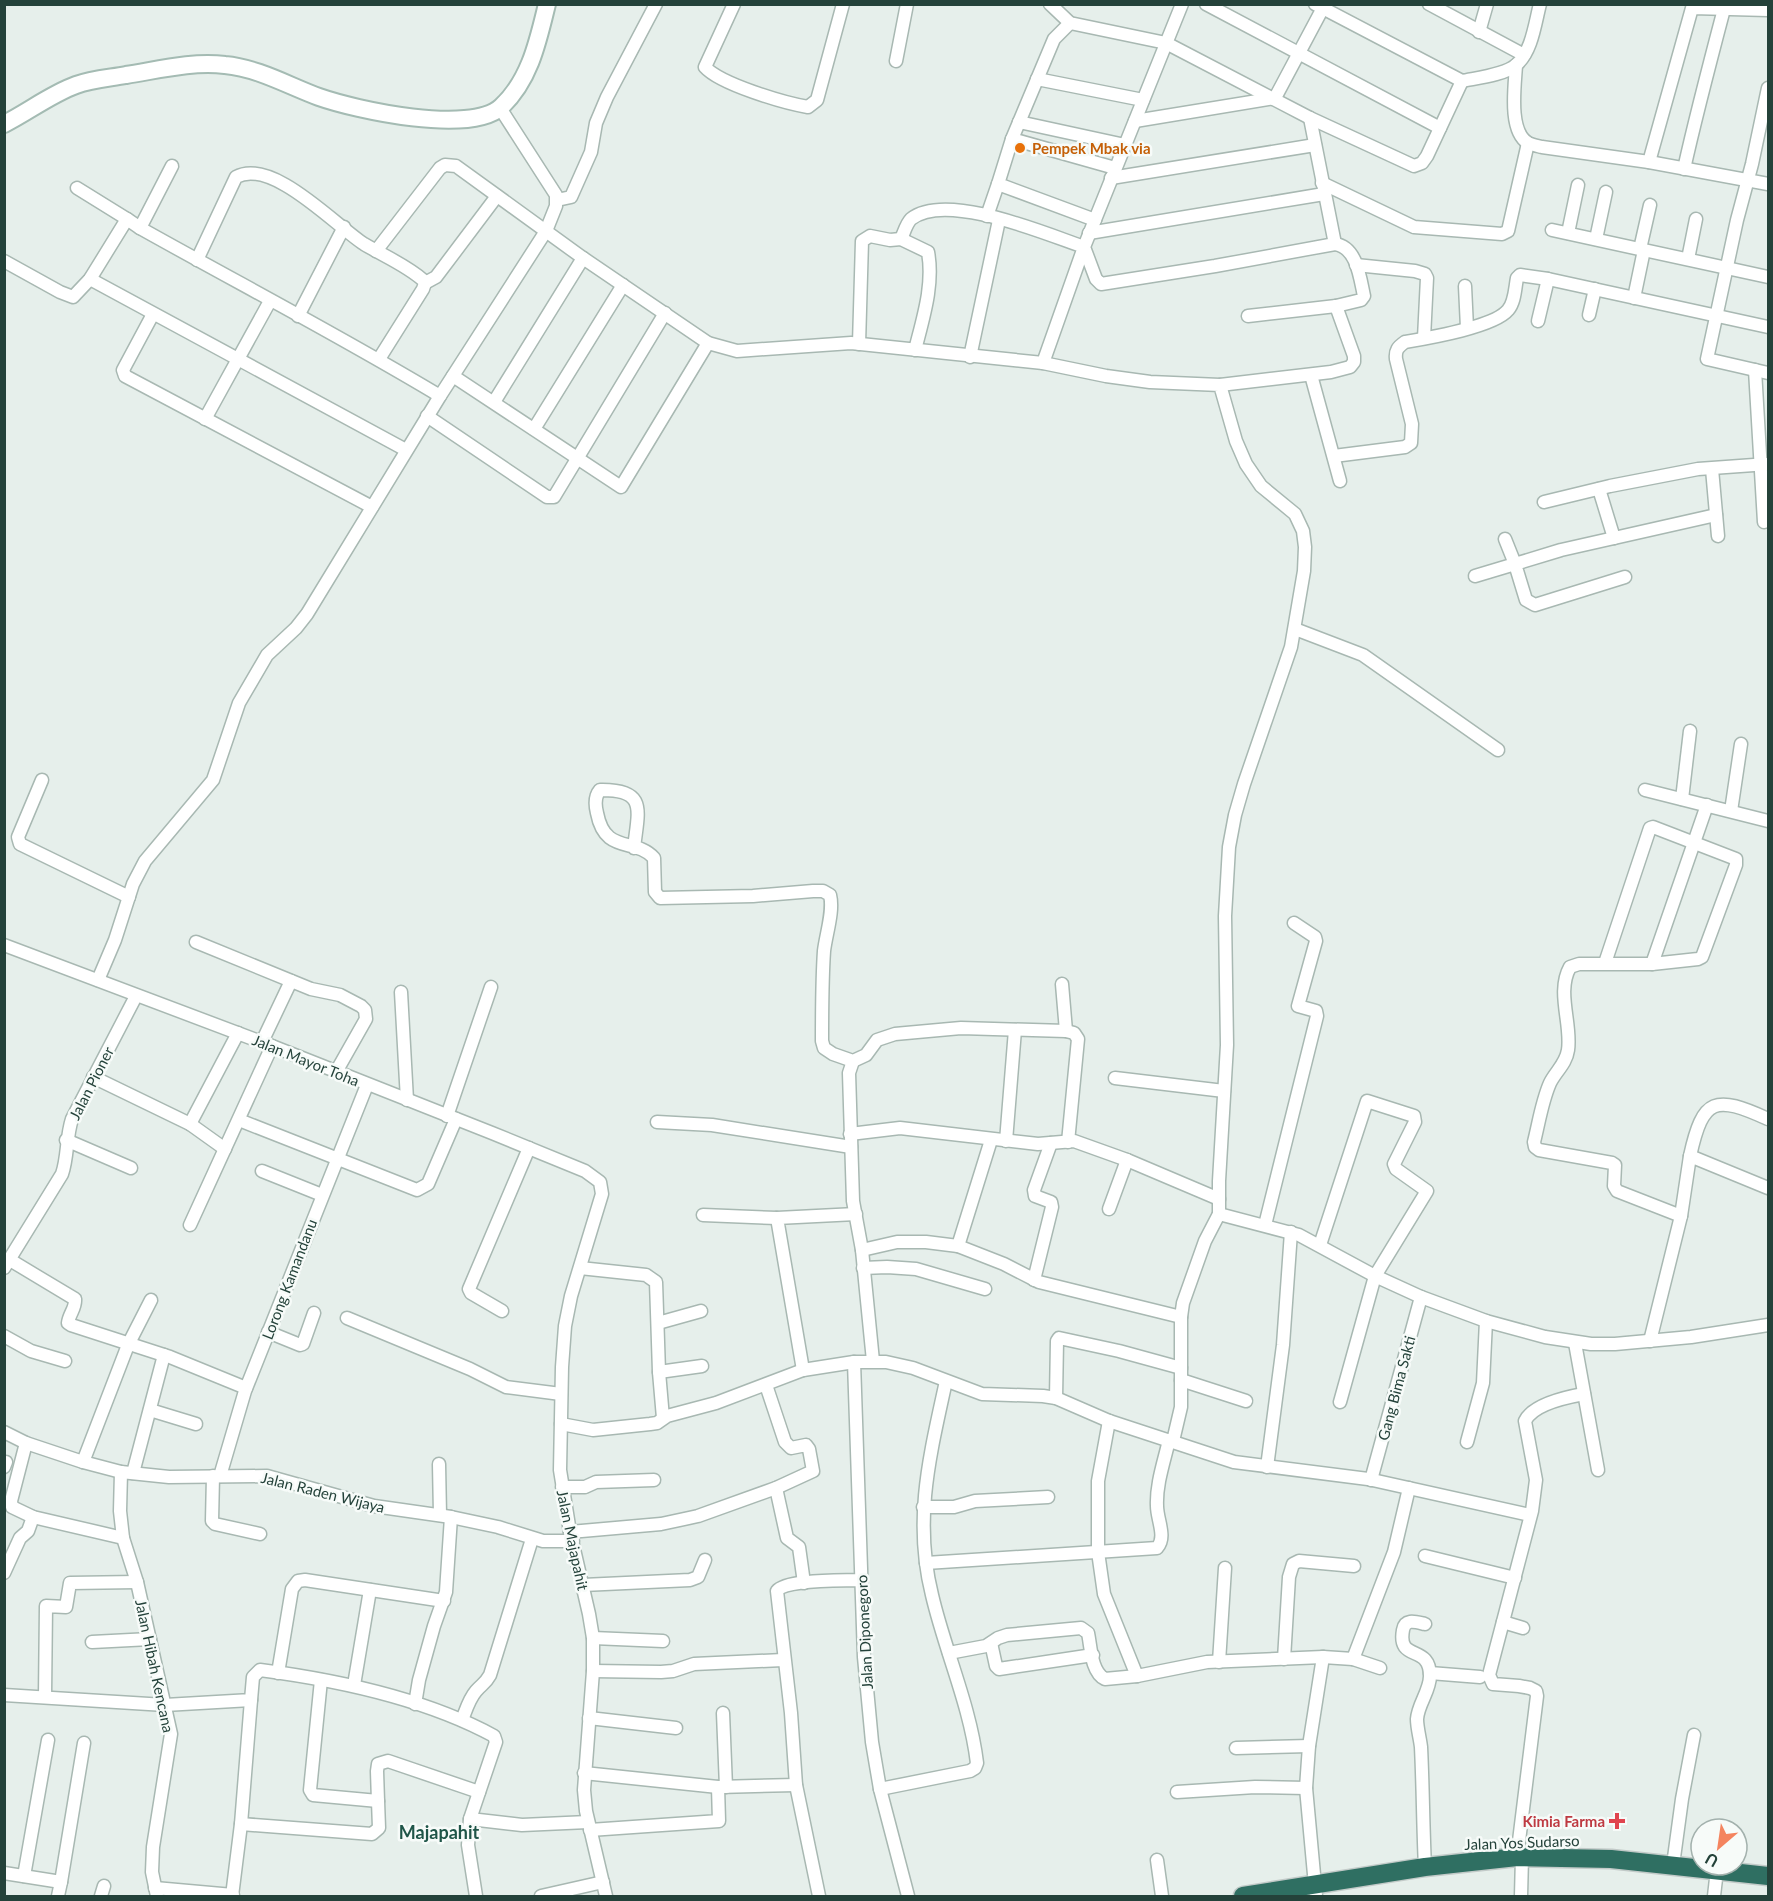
<svg xmlns="http://www.w3.org/2000/svg" width="1773" height="1901" viewBox="0 0 1773 1901" font-family="Lato,sans-serif">
  <rect width="100%" height="100%" fill="#e6efeb"/>
  <g fill="none" stroke-linecap="round" stroke-linejoin="round">
    <g stroke="#a8b8b2" stroke-width="15">
      <g id="street">
        <path d="M 734,4 L 705,67 C 720,84 784,103 808,107 L 817,100 L 843,4"/>
        <path d="M 1050,4 L 1070,23 L 1166,43 L 1310,118 L 1414,166 L 1422,163 L 1427,156 L 1462,81"/>
        <path d="M 1182,4 L 1084,247 L 1096,279 L 1101,284 L 1215,266 L 1335,244 C 1357,247 1360,278 1364,296 L 1361,300 L 1336,306 L 1248,316"/>
        <path d="M 1206,4 L 1440,128"/>
        <path d="M 1315,4 L 1462,81 C 1476,78 1505,75 1516,65 C 1532,52 1535,23 1540,4"/>
        <path d="M 1429,4 L 1524,55"/>
        <path d="M 1070,23 L 1054,39 L 1012,139 L 998,184 L 1095,220"/>
        <path d="M 1479,32 L 1487,4"/>
        <path d="M 896,61 L 907,4"/>
        <path d="M 1516,65 C 1515,85 1508,131 1528,143 C 1532,145 1538,146 1542,147 L 1649,162 L 1768,184"/>
        <path d="M 1037,79 L 1143,100"/>
        <path d="M 1768,88 L 1752,164 L 1737,220 L 1707,359 L 1768,373"/>
        <path d="M 1310,118 L 1335,244"/>
        <path d="M 1135,121 L 1275,98 L 1325,4"/>
        <path d="M 1019,122 L 1125,145"/>
        <path d="M 1012,139 L 1115,168"/>
        <path d="M 1649,162 L 1692,8 L 1768,10"/>
        <path d="M 1684,169 C 1696,115 1710,62 1724,9"/>
        <path d="M 1111,178 L 1315,145"/>
        <path d="M 1322,183 L 1414,227 L 1502,234 L 1508,231 L 1528,143"/>
        <path d="M 77,188 L 127,219"/>
        <path d="M 557,200 L 571,197 L 591,152 L 596,123 L 607,97 L 656,4"/>
        <path d="M 987,216 L 998,184"/>
        <path d="M 140,228 L 172,166"/>
        <path d="M 1552,230 L 1768,277"/>
        <path d="M 1089,233 L 1324,194"/>
        <path d="M 1568,233 L 1578,185"/>
        <path d="M 901,239 C 904,233 906,224 911,219 C 946,191 1046,234 1084,247 L 1043,363"/>
        <path d="M 1596,239 L 1606,192"/>
        <path d="M 1640,249 L 1650,205"/>
        <path d="M 376,251 L 440,168 L 445,165 L 456,166 L 583,258 L 708,343 L 737,351 L 851,343 L 1043,363 L 1106,376 L 1150,382 L 1220,385 L 1236,441 L 1246,464 L 1261,486 L 1295,514 L 1303,531 L 1305,547 L 1304,571 L 1291,647 L 1244,784 L 1235,815 L 1229,847 L 1225,916 L 1227,1045 L 1219,1181 L 1219,1214 L 1205,1241 L 1183,1303 L 1181,1317 L 1181,1407 L 1173,1441"/>
        <path d="M 1688,259 L 1696,219"/>
        <path d="M 197,260 L 236,177 C 272,157 336,226 364,244 C 384,256 406,265 423,280 L 425,283 L 423,289 L 379,359"/>
        <path d="M 4,261 L 60,292 L 73,297 L 90,279 L 127,219 L 140,228 C 240,284 342,337 440,396"/>
        <path d="M 1356,265 L 1415,271 L 1425,274 L 1427,278 L 1424,338"/>
        <path d="M 90,279 L 406,450"/>
        <path d="M 425,283 L 436,277 L 497,196"/>
        <path d="M 1465,286 L 1467,328"/>
        <path d="M 1634,298 L 1644,250"/>
        <path d="M 153,314 L 123,370 L 125,376 L 372,507"/>
        <path d="M 1589,315 L 1595,289"/>
        <path d="M 298,316 L 344,227"/>
        <path d="M 1538,321 L 1548,279"/>
        <path d="M 859,344 L 862,241 L 870,236 L 890,240 L 901,239 L 928,252 C 934,285 923,318 915,350"/>
        <path d="M 970,357 L 999,220"/>
        <path d="M 1755,370 L 1764,522"/>
        <path d="M 1311,375 L 1340,481"/>
        <path d="M 453,376 L 621,487 L 708,343"/>
        <path d="M 1220,385 L 1331,372 L 1350,367 L 1354,362 L 1354,356 L 1336,306"/>
        <path d="M 494,402 L 583,258"/>
        <path d="M 427,416 L 547,497 L 554,497 L 665,313"/>
        <path d="M 205,419 L 270,301"/>
        <path d="M 534,429 L 623,285"/>
        <path d="M 1334,456 L 1405,447 L 1411,443 L 1412,424 L 1396,359 C 1395,350 1398,347 1405,342 C 1428,338 1494,327 1508,310 C 1515,302 1515,288 1517,278 L 1520,275 L 1548,279 L 1768,327"/>
        <path d="M 1712,469 L 1718,536"/>
        <path d="M 1599,489 L 1614,538"/>
        <path d="M 1544,502 L 1610,486 L 1698,469 L 1768,464"/>
        <path d="M 1475,576 L 1515,564 L 1505,539"/>
        <path d="M 1625,577 L 1535,605 L 1526,600 L 1515,564 L 1561,550 L 1716,515"/>
        <path d="M 1295,629 L 1363,655 L 1498,750"/>
        <path d="M 42,780 L 18,837 L 20,844 L 129,897"/>
        <path d="M 1645,790 L 1768,821"/>
        <path d="M 1682,799 L 1690,731"/>
        <path d="M 1731,811 L 1741,744"/>
        <path d="M 634,848 C 638,811 648,789 600,790 C 594,797 595,805 597,813 C 605,855 635,837 654,858 L 655,892 L 660,898 L 753,896 L 813,891 L 823,891 L 830,895 C 834,911 826,934 824,951 C 822,981 822,1011 822,1041 L 824,1048 L 833,1054 L 853,1061 L 866,1055 L 877,1040 L 895,1034 L 961,1028 L 1066,1031 L 1074,1033 L 1078,1039 L 1068,1142"/>
        <path d="M 196,942 L 311,989 L 340,995 L 361,1006 L 365,1010 L 366,1019 L 336,1072"/>
        <path d="M 4,945 L 272,1046 L 492,1133 L 585,1171 L 600,1182 L 602,1194 L 571,1296 L 565,1326 L 562,1367 L 560,1470 L 570,1532 L 589,1614 L 593,1638 L 593,1671 L 584,1790 L 586,1811 L 606,1896"/>
        <path d="M 1605,963 L 1650,828 L 1653,827 L 1736,859 L 1736,865 L 1702,957 L 1698,959 L 1652,964 L 1579,964 L 1570,967 C 1556,992 1572,1024 1568,1050 C 1566,1064 1556,1071 1550,1083 C 1542,1101 1539,1122 1534,1142 L 1535,1147 L 1539,1150 L 1612,1163 L 1615,1165 L 1614,1186 L 1617,1191 L 1681,1216 L 1650,1341"/>
        <path d="M 1652,964 L 1707,805"/>
        <path d="M 98,980 L 115,940 L 133,884 L 145,861 L 213,780 L 239,703 L 267,655 L 296,628 L 307,614 L 440,396 L 546,231 L 556,206 L 556,195 L 500,108"/>
        <path d="M 1062,984 L 1066,1031"/>
        <path d="M 401,992 L 407,1100"/>
        <path d="M 262,1042 L 291,981"/>
        <path d="M 853,1061 L 849,1073 L 853,1201 L 862,1250 L 873,1361"/>
        <path d="M 93,1077 L 190,1124 L 225,1149"/>
        <path d="M 1115,1078 L 1224,1091"/>
        <path d="M 447,1116 L 491,987"/>
        <path d="M 239,1120 L 417,1190 L 428,1184 L 456,1119"/>
        <path d="M 657,1122 L 712,1125 L 851,1147"/>
        <path d="M 190,1124 L 238,1033"/>
        <path d="M 850,1134 L 900,1128 L 1038,1144 L 1074,1141 L 1127,1160 L 1219,1199"/>
        <path d="M 66,1140 L 131,1168"/>
        <path d="M 1006,1141 L 1015,1030"/>
        <path d="M 1690,1156 C 1703,1097 1715,1095 1768,1119"/>
        <path d="M 262,1171 L 322,1195"/>
        <path d="M 1109,1209 L 1127,1160"/>
        <path d="M 1219,1214 L 1299,1235 L 1375,1276 L 1421,1297 L 1486,1321 L 1545,1337 L 1591,1344 L 1615,1344 L 1691,1337 L 1768,1325"/>
        <path d="M 703,1215 L 777,1218"/>
        <path d="M 1681,1216 L 1690,1156 L 1768,1188"/>
        <path d="M 190,1225 L 272,1046"/>
        <path d="M 1265,1225 L 1317,1016 L 1316,1011 L 1298,1006 L 1316,941 L 1315,937 L 1294,923"/>
        <path d="M 1320,1245 L 1367,1101 L 1414,1116 L 1415,1122 L 1394,1164 L 1396,1169 L 1427,1191 L 1375,1276 L 1340,1402"/>
        <path d="M 958,1246 L 991,1140"/>
        <path d="M 862,1250 L 897,1242 L 926,1242 L 958,1246 L 1004,1264 L 1039,1282 L 1181,1317"/>
        <path d="M 10,1260 L 75,1299 C 76,1308 69,1314 68,1323 L 71,1325 L 170,1357 L 246,1388"/>
        <path d="M 4,1268 L 62,1174 C 68,1157 66,1137 72,1119 L 136,996"/>
        <path d="M 580,1268 L 646,1275 L 656,1282 L 659,1372 L 663,1418"/>
        <path d="M 863,1268 L 887,1267 L 916,1269 L 985,1289"/>
        <path d="M 1034,1280 L 1052,1207 L 1051,1202 L 1035,1196 L 1034,1190 L 1051,1143"/>
        <path d="M 502,1311 L 471,1293 L 469,1289 L 529,1148"/>
        <path d="M 347,1318 L 470,1369 L 506,1387 L 561,1394"/>
        <path d="M 658,1323 L 701,1311"/>
        <path d="M 268,1332 L 300,1345 L 303,1344 L 314,1313"/>
        <path d="M 4,1336 L 31,1351 L 65,1361"/>
        <path d="M 1575,1343 L 1598,1470"/>
        <path d="M 854,1362 L 864,1657 L 872,1742 L 880,1789 L 908,1896"/>
        <path d="M 803,1370 L 777,1218 L 856,1214"/>
        <path d="M 659,1372 L 702,1366"/>
        <path d="M 1181,1380 L 1246,1401"/>
        <path d="M 1056,1398 L 1057,1341 L 1059,1338 L 1119,1351 L 1181,1368"/>
        <path d="M 150,1410 L 196,1424"/>
        <path d="M 1109,1421 L 1098,1481 L 1098,1552 L 1104,1594 L 1137,1676"/>
        <path d="M 561,1424 L 593,1430 L 650,1424 L 657,1423 L 667,1416 L 716,1403 L 803,1370 L 854,1362 L 886,1362 L 913,1368 L 982,1394 L 1043,1396 L 1056,1398 L 1109,1421 L 1234,1462 L 1368,1479 L 1530,1515"/>
        <path d="M 4,1432 L 26,1443 L 83,1462 L 121,1472 L 169,1477 L 267,1476 L 374,1506 L 451,1517 L 498,1527 L 543,1541 L 573,1541"/>
        <path d="M 1467,1442 L 1483,1383 L 1486,1321"/>
        <path d="M 26,1443 L 11,1501 L 12,1507 L 33,1517 L 123,1538"/>
        <path d="M 83,1462 L 128,1345 L 151,1300"/>
        <path d="M 439,1464 L 440,1515"/>
        <path d="M 4,1467 L 6,1462"/>
        <path d="M 1267,1467 L 1283,1345 L 1291,1232"/>
        <path d="M 121,1472 L 120,1511 L 123,1538 L 137,1582 L 171,1734 L 153,1847 L 152,1872 L 157,1896"/>
        <path d="M 133,1473 L 164,1355"/>
        <path d="M 213,1476 L 212,1521 L 215,1524 L 260,1534"/>
        <path d="M 220,1476 L 245,1391 L 367,1085"/>
        <path d="M 1371,1480 L 1421,1297"/>
        <path d="M 562,1487 L 585,1487 L 596,1482 L 654,1480"/>
        <path d="M 776,1488 L 787,1538 L 799,1547 L 804,1583"/>
        <path d="M 923,1507 L 954,1507 L 975,1501 L 1048,1497"/>
        <path d="M 570,1532 L 661,1524 L 698,1516 L 776,1488 L 813,1471 L 809,1449 L 806,1445 L 791,1448 L 785,1442 L 766,1385"/>
        <path d="M 1425,1556 L 1515,1578"/>
        <path d="M 926,1563 L 1157,1548 C 1167,1537 1157,1520 1157,1506 C 1156,1484 1164,1462 1169,1440"/>
        <path d="M 4,1573 L 20,1538 L 28,1531 L 33,1517"/>
        <path d="M 583,1585 L 690,1580 L 698,1577 L 705,1560"/>
        <path d="M 1503,1622 L 1523,1628"/>
        <path d="M 593,1638 L 663,1641"/>
        <path d="M 92,1642 L 150,1639"/>
        <path d="M 991,1643 L 996,1666 L 999,1669 L 1093,1655"/>
        <path d="M 949,1653 L 986,1646 L 998,1638 L 1007,1635 L 1081,1628 L 1088,1633 C 1091,1647 1091,1672 1105,1679 L 1137,1676 L 1207,1662 L 1323,1657 L 1353,1659 L 1380,1668"/>
        <path d="M 1284,1659 L 1289,1577 L 1293,1564 L 1299,1561 L 1354,1566"/>
        <path d="M 1353,1659 L 1394,1552 L 1409,1488"/>
        <path d="M 1219,1662 L 1225,1568"/>
        <path d="M 593,1671 L 661,1672 L 673,1671 L 694,1664 L 783,1660"/>
        <path d="M 278,1673 L 292,1589 L 298,1581 L 305,1580 L 444,1601"/>
        <path d="M 1430,1673 L 1480,1677"/>
        <path d="M 321,1680 L 310,1790 L 313,1795 L 378,1801 L 377,1771 L 378,1764 L 388,1761 L 479,1792"/>
        <path d="M 354,1685 L 370,1590"/>
        <path d="M 4,1695 L 165,1705 L 251,1700 L 253,1677 L 260,1670 C 337,1680 426,1699 494,1736 L 496,1742 L 470,1819 L 468,1845 L 476,1896"/>
        <path d="M 45,1696 L 46,1606 L 66,1607 L 70,1583 L 137,1582"/>
        <path d="M 415,1704 L 419,1680 L 434,1626 L 446,1592 L 451,1517"/>
        <path d="M 723,1713 L 726,1787"/>
        <path d="M 589,1718 L 676,1728"/>
        <path d="M 462,1720 C 466,1710 469,1699 476,1691 C 482,1684 485,1684 490,1675 L 532,1539"/>
        <path d="M 1236,1748 L 1309,1746"/>
        <path d="M 584,1773 L 718,1787 L 796,1785"/>
        <path d="M 880,1789 L 970,1771 L 975,1768 L 977,1763 C 970,1705 945,1651 932,1595 C 913,1519 930,1455 946,1381"/>
        <path d="M 1177,1792 L 1255,1787 L 1306,1788"/>
        <path d="M 470,1819 L 522,1825 L 588,1822"/>
        <path d="M 241,1824 L 372,1834 L 379,1828 L 378,1801"/>
        <path d="M 590,1830 L 719,1821 L 718,1787"/>
        <path d="M 1517,1857 L 1537,1696 L 1536,1691 L 1530,1688 L 1519,1686 L 1493,1684 L 1489,1675 L 1532,1511 L 1536,1480 L 1525,1421 C 1533,1404 1567,1397 1584,1394"/>
        <path d="M 1157,1860 L 1162,1896"/>
        <path d="M 1673,1865 L 1682,1799 L 1694,1735"/>
        <path d="M 1425,1867 C 1423,1827 1423,1787 1421,1747 C 1420,1738 1417,1728 1417,1719 C 1418,1704 1430,1691 1430,1676 C 1430,1643 1397,1663 1403,1630 C 1405,1618 1416,1622 1425,1624"/>
        <path d="M 4,1873 L 61,1882 L 84,1743"/>
        <path d="M 24,1876 L 48,1740"/>
        <path d="M 155,1888 L 233,1895"/>
        <path d="M 58,1896 L 61,1882"/>
        <path d="M 101,1896 L 104,1886"/>
        <path d="M 232,1896 L 241,1824 L 251,1700"/>
        <path d="M 541,1896 L 603,1882"/>
        <path d="M 819,1896 L 796,1785 L 791,1713 L 777,1591 C 786,1579 844,1581 861,1580"/>
        <path d="M 1316,1896 L 1306,1788 L 1309,1746 L 1323,1657"/>
        <path d="M 1521,1896 L 1522,1857"/>
        <path d="M 1714,1896 L 1717,1870"/>
      </g>
    </g>
    <g stroke="#a4bbb3" stroke-width="20">
      <path id="secondary" d="M 4,124 C 28,112 51,94 76,85 C 92,79 110,78 126,75 C 158,70 192,61 225,65 C 258,68 289,86 319,97 C 356,110 470,135 501,107 C 530,80 538,41 547,4"/>
    </g>
    <g stroke="#c2cac8" stroke-width="21">
      <path id="highway" d="M 1243,1896 L 1425,1867 L 1517,1857 L 1611,1859 L 1768,1876"/>
    </g>
    <use href="#street" stroke="#fff" stroke-width="12"/>
    <use href="#secondary" stroke="#fff" stroke-width="16"/>
    <use href="#highway" stroke="#2f6f62" stroke-width="18"/>
  </g>
  <circle fill="#e8710a" stroke="#f7fbf9" stroke-width="2" cx="1020" cy="148" r="6"/>
  <path fill="#e0444e" stroke="#f7fbf9" stroke-width="2" d="M1614 1812h6v6h6v6h-6v6h-6v-6h-6v-6h6z"/>
  <g text-anchor="middle" dominant-baseline="central" stroke-width="5" stroke-linejoin="round" paint-order="stroke">
    <g font-size="15" font-weight="bold" fill="#c56008" stroke="#f7fbf9" text-anchor="start">
      <text x="1032" y="148">Pempek Mbak via</text>
    </g>
    <g font-size="15" fill="#24423a" stroke="#f7fbf9">
      <text transform="translate(306 1060) rotate(22)">Jalan Mayor Toha</text>
      <text transform="translate(91 1083) rotate(-63)">Jalan Pioner</text>
      <text transform="translate(289 1279) rotate(-69)">Lorong Kamandanu</text>
      <text transform="translate(1396 1388) rotate(-75)">Gang Bima Sakti</text>
      <text transform="translate(323 1492) rotate(14)">Jalan Raden Wijaya</text>
      <text transform="translate(573 1540) rotate(78)">Jalan Majapahit</text>
      <text transform="translate(864 1632) rotate(-93)">Jalan Diponegoro</text>
      <text transform="translate(155 1666) rotate(78)">Jalan Hibah Kencana</text>
      <text transform="translate(1522 1842) rotate(-2)">Jalan Yos Sudarso</text>
    </g>
    <g font-size="15" font-weight="bold" fill="#be3a42" stroke="#f7fbf9" text-anchor="end">
      <text x="1605" y="1821">Kimia Farma</text>
    </g>
    <g font-size="18" font-weight="bold" fill="#1f5548" stroke="#f7fbf9">
      <text x="439" y="1832">Majapahit</text>
    </g>
  </g>
  <rect width="1773" height="1901" fill="none" stroke="#24423a" stroke-width="12"/>
  <g transform="translate(1719 1847) rotate(209)"><circle r="28" fill="#f7fbf9" stroke="#a3b1ad" stroke-width="1.5"/>
  <path d="M0-4.5L10 22L0 15L-10 22Z" fill="#f4845f"/>
  <text y="-9" font-size="16" font-weight="bold" text-anchor="middle" fill="#24423a">U</text>
  </g>
</svg>
